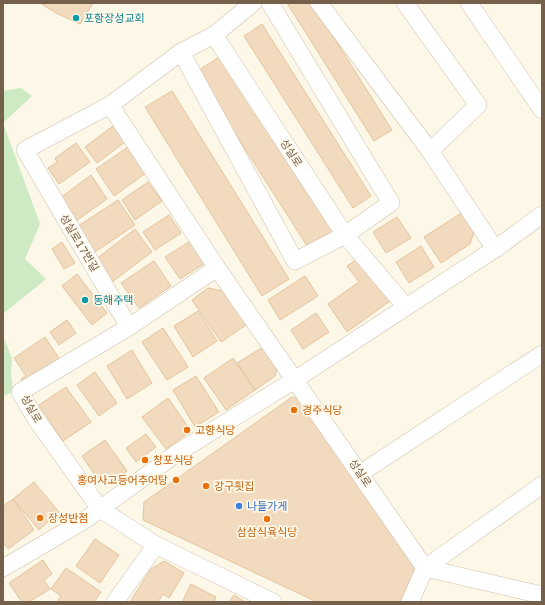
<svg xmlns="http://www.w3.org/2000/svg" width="545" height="605" viewBox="0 0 545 605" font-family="'Varela Round','Noto Sans KR',sans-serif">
  <rect width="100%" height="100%" fill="#fcf7e6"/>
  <g fill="#cdeac4">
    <path d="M 21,88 L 32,96 L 3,123 L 40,224 L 25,259 L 46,279 L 3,314 L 3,91 Z"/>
    <path d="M 3,336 L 12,358 L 11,373 L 13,392 L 3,396 Z"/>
  </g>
  <g fill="#f1dabd" stroke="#e4c49e">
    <path d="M 40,3 L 93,3 L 80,24 L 56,13 Z"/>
    <path d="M 287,3 L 312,3 L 392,130 L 374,141 Z"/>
    <path d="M 262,24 L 371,196 L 353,208 L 244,36 Z"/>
    <path d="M 224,54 L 338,231 L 309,249 L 196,72 Z"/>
    <path d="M 172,91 L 289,279 L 262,296 L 145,107 Z"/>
    <path d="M 117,123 L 129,139 L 97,163 L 85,147 Z"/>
    <path d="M 76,143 L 90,162 L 59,184 L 48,168 L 57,162 L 55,158 Z"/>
    <path d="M 128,147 L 146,173 L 114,196 L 96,169 Z"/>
    <path d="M 91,175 L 107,199 L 76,221 L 60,198 Z"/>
    <path d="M 148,182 L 162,201 L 135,220 L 122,200 Z"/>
    <path d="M 118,200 L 135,225 L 92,254 L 75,228 Z"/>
    <path d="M 463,212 L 475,229 L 470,244 L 441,263 L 424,237 Z"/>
    <path d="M 169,215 L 181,233 L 155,250 L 143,232 Z"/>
    <path d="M 397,217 L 411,238 L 386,253 L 373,232 Z"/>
    <path d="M 135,229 L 152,252 L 112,282 L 95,260 Z"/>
    <path d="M 192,240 L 207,262 L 180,279 L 165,257 Z"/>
    <path d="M 62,242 L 75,263 L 64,269 L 52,249 Z"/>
    <path d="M 421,246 L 434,267 L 409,283 L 396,262 Z"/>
    <path d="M 360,257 L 390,301 L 347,332 L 328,304 L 359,282 L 347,266 Z"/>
    <path d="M 154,261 L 171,286 L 139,308 L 121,283 Z"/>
    <path d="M 77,274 L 107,313 L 92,325 L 62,286 Z"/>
    <path d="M 305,276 L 318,296 L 280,320 L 268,300 Z"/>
    <path d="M 208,288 L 232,293 L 252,321 L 221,342 L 192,300 Z"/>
    <path d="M 198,311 L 217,341 L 193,357 L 174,326 Z"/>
    <path d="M 316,313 L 329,332 L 303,349 L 291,330 Z"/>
    <path d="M 67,320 L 76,333 L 59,345 L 50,332 Z"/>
    <path d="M 163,328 L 188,367 L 167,380 L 142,342 Z"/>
    <path d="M 45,337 L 60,360 L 25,384 L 21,379 L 26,376 L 14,358 Z"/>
    <path d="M 268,344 L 279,361 L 275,376 L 255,390 L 237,363 Z"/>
    <path d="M 132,350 L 152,383 L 127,399 L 107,366 Z"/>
    <path d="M 233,358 L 255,390 L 226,410 L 204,378 Z"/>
    <path d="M 95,372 L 117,403 L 99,416 L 77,385 Z"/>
    <path d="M 196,376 L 219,412 L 195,427 L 173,390 Z"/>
    <path d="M 66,387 L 91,422 L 63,441 L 39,405 Z"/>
    <path d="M 292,397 L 310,403 L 415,564 L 412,579 L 402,602 L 317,602 L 143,520 L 144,502 Z"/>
    <path d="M 168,398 L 191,431 L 166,449 L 142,417 Z"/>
    <path d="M 146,434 L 156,447 L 136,462 L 126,448 Z"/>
    <path d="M 105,440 L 127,471 L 112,481 L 97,478 L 82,456 Z"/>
    <path d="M 34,482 L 59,512 L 39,530 L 13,499 Z"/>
    <path d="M 13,499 L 34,530 L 8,549 L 3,542 L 3,506 Z"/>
    <path d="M 95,539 L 119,555 L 100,583 L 76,566 Z"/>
    <path d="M 43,560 L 52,574 L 44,580 L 50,589 L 29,602 L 22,602 L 9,583 Z"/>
    <path d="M 164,561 L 184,573 L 169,598 L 163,594 L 158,602 L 130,602 L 151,569 Z"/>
    <path d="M 66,568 L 101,592 L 94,602 L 60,602 L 58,600 L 61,596 L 51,589 Z"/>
    <path d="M 191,584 L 216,597 L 214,602 L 182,602 Z"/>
    <path d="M 234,595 L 245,602 L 229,602 Z"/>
  </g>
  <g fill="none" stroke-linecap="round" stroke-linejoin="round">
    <g stroke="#cec0ac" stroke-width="18">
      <g id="minor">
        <path d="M 319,3 L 430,151 L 495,249"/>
        <path d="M 405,3 L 478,105 L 430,151"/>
        <path d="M 469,3 L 542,110"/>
        <path d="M 214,35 L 345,235 L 406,307"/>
        <path d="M 181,52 L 295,261 L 345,235 L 391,203 L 270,3"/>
        <path d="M 110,105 L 217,268 L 425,568 L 542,595"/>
        <path d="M 217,268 L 129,327 L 20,392 L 36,419 L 100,509 L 156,545 L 273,602"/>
        <path d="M 129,327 L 25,150 L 110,105 L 181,52 L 214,35 L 253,3"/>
        <path d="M 361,473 L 542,354"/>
        <path d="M 3,568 L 85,520 L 177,453 L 296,379 L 495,249 L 542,215"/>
        <path d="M 115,602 L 156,545"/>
        <path d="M 410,602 L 425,568 L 542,485"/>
      </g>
    </g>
    <use href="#minor" stroke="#fff" stroke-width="17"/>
  </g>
  <g fill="#0f9aa8" stroke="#fffaec" stroke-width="1.5">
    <circle cx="76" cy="18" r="4"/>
    <circle cx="85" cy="300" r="4"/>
  </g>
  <g fill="#e8710a" stroke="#fffaec" stroke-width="1.5">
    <circle cx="294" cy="410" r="4"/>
    <circle cx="187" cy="430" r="4"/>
    <circle cx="145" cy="460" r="4"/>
    <circle cx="176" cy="480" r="4"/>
    <circle cx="206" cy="486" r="4"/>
    <circle cx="40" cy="518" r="4"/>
    <circle cx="267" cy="519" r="4"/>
  </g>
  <circle fill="#3f7fe0" stroke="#fffaec" stroke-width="1.5" cx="239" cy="506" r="4"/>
  <g text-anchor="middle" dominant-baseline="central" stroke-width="3.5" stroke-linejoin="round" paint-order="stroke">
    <g font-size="11" fill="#0d838f" stroke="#fffaec" text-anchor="start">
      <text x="84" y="18">포항장성교회</text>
      <text x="93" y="300">동해주택</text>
    </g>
    <g font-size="11" fill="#75604b" stroke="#fffaec">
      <text transform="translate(291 153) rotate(57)">성실로</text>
      <text transform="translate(79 243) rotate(59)">성실로17번길</text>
      <text transform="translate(31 409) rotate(60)">성실로</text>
      <text transform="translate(360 473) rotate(56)">성실로</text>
    </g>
    <g font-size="11" fill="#c56008" stroke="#fffaec" text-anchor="start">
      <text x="302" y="410">경주식당</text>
      <text x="195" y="430">고향식당</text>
      <text x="153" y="460">창포식당</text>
      <text x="168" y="480" text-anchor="end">홍여사고등어추어탕</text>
      <text x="214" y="486">강구횟집</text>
      <text x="48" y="518">장성반점</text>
      <text x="267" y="532" text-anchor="middle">삼삼식육식당</text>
    </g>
    <g font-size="11" fill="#366cbe" stroke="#fffaec" text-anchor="start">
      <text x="247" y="506">나들가게</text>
    </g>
  </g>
  <rect width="545" height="605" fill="none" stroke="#75604b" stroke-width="8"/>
</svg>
